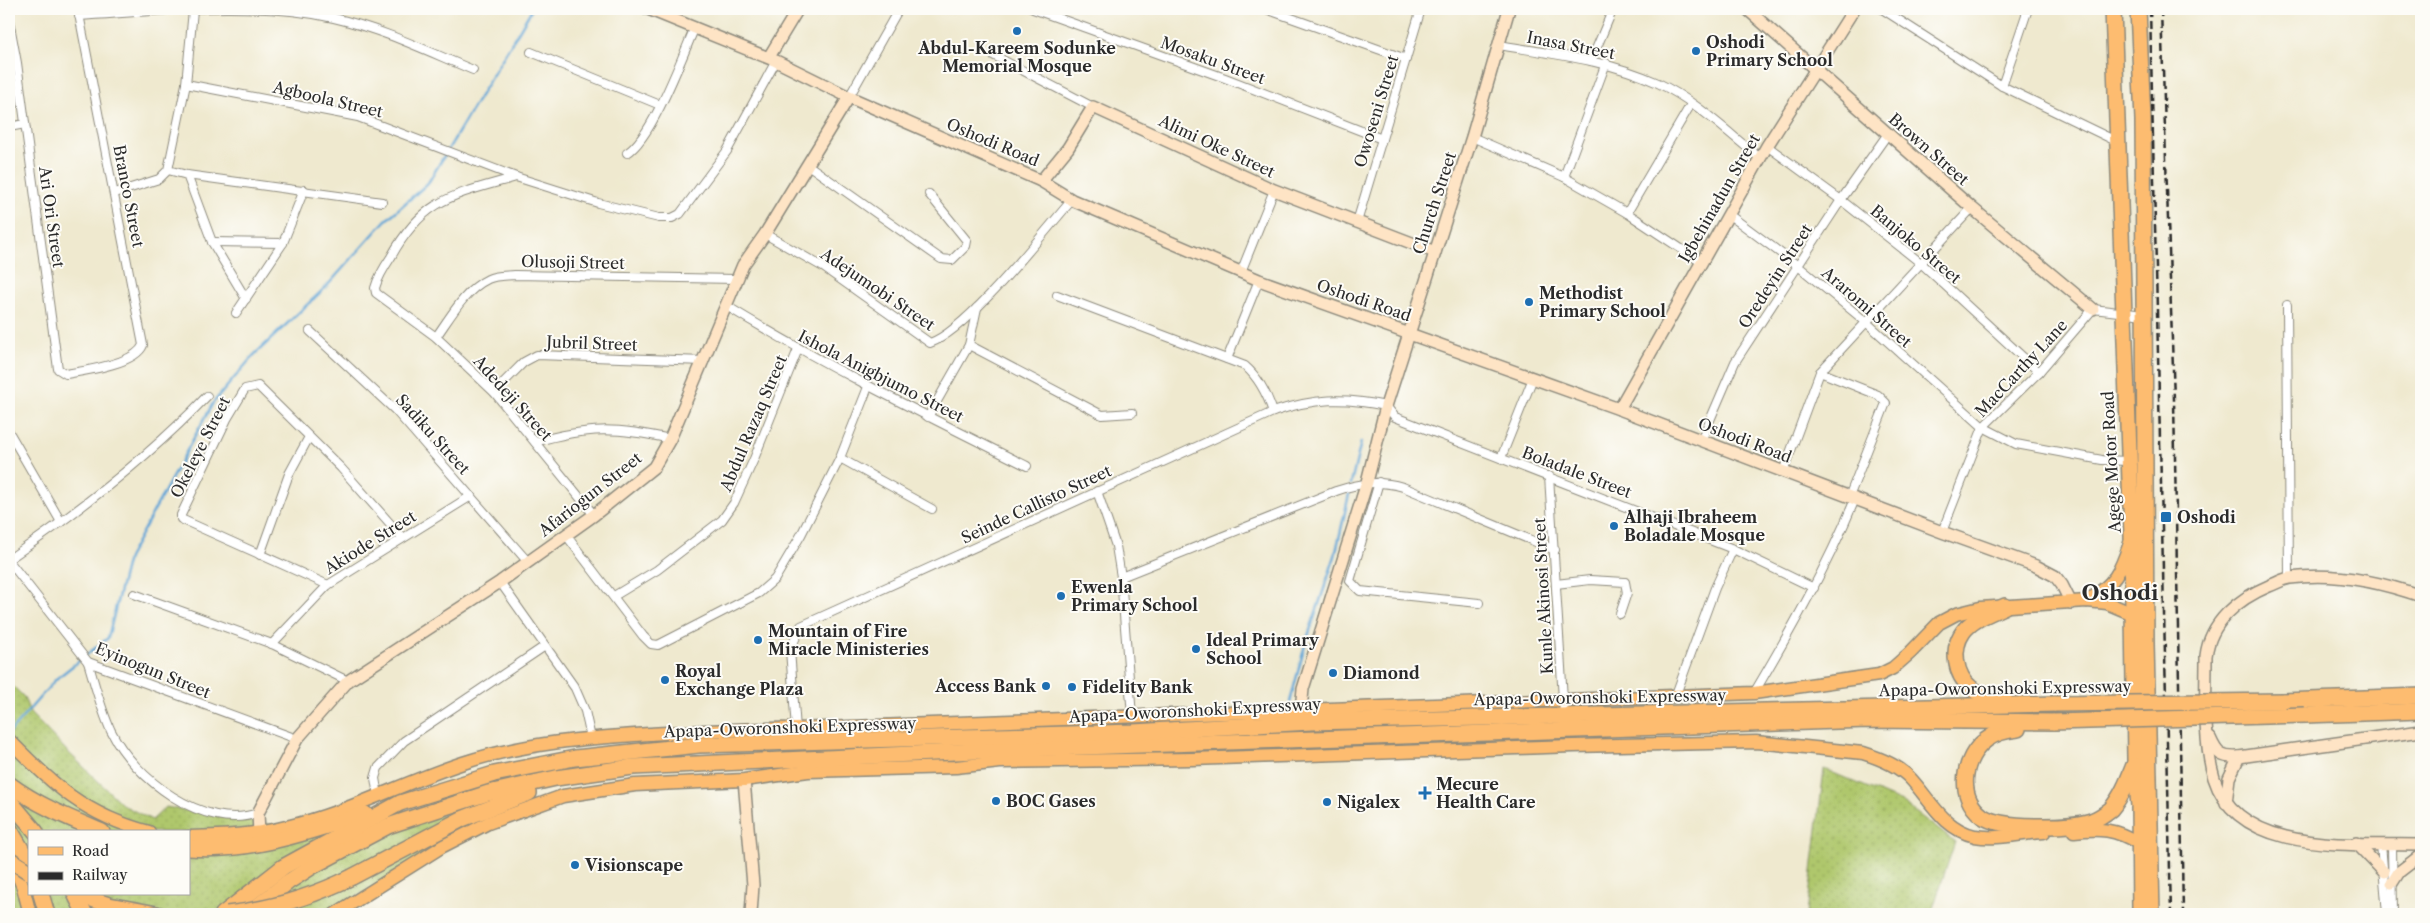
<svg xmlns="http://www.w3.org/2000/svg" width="2430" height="923" viewBox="0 0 2430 923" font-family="'Libre Caslon Text',serif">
  <defs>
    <pattern id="grass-dots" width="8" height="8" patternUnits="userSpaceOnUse" patternTransform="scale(1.25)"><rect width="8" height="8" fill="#afc76c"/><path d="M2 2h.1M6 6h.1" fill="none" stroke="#97ab5e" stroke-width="1.8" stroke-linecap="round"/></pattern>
  </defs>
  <rect width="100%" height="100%" fill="#fdfcf7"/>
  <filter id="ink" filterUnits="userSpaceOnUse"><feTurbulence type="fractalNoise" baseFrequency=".02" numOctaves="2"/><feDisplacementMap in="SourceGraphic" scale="10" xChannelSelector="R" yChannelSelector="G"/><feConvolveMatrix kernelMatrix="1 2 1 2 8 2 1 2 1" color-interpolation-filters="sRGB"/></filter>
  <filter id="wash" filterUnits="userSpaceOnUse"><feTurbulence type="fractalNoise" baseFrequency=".0096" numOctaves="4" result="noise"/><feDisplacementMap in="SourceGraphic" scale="20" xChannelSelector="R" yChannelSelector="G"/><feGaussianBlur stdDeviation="1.12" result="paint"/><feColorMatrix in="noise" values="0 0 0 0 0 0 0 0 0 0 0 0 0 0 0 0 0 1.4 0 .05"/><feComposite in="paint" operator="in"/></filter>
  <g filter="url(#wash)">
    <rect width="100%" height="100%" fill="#efe9cf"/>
    <g fill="url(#grass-dots)" stroke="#6d794c" fill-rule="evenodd">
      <path d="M 9,682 L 24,697 L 30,713 L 67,751 L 123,805 L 152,820 L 166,807 L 328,834 L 455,813 L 479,828 L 326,914 L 9,914 ZM 29,832 L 189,832 L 189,894 L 29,894 Z"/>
      <path d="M 1824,769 L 1902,802 L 1955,842 L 1931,914 L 1807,914 Z"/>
    </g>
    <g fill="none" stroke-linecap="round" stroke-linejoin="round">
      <g stroke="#61a6d7" stroke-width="2.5">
        <path d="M 1351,484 L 1361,442"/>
        <path d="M 1290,702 L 1305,645 L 1335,556 L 1350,490"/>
        <path d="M 9,733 L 56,679 L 108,638 L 128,558 L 213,403 L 253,356 L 327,286 L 385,221 L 428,183 L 532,9"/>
      </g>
    </g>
  </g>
  <g filter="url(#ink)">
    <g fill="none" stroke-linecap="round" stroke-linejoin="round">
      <g stroke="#8d8a7d" stroke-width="10">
        <g id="street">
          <path d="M 1033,9 L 1225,78 L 1382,139"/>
          <path d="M 1266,9 L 1406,59"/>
          <path d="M 1882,9 L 2002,86 L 2118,142"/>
          <path d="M 79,16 C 161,11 253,0 334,18 C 382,29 427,51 473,70"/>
          <path d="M 9,20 L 17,63 L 58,369 L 66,374 C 84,371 136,364 143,345 L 78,9"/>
          <path d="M 1499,45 C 1553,54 1608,60 1658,83 C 1696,101 1728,133 1760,158"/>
          <path d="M 531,52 L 660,105"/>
          <path d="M 993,55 L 1093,107"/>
          <path d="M 1591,61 L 1613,9"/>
          <path d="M 186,84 L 358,117 L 516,177 L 598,203 L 659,218 L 672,218 L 680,214 L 727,151 L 776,61"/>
          <path d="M 2002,86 L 2028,9"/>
          <path d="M 849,97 L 897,12"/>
          <path d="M 9,127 L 25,124"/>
          <path d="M 1472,137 L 1564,177 L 1627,213 L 1701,262"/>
          <path d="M 1767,146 L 1841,200 L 1922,264 L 2039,372"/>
          <path d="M 627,153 C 652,138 682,57 695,27"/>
          <path d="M 808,165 L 941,259 L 952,260 L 966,246 L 967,241 L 929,194"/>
          <path d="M 168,170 L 187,175 L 382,202"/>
          <path d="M 187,175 L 212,242 L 246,299"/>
          <path d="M 516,177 C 455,195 424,197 391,257 C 385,266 378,277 375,288 L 376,293 L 436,337 L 494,392 L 594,515"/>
          <path d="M 1564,177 L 1606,63"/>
          <path d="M 115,193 L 159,179 L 168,170 L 186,84 L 193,10"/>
          <path d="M 1627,213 L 1691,104"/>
          <path d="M 1728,214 L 1798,266 L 1866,322 L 1983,427 L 2016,444 L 2102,460 L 2128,461"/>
          <path d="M 1357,222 L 1421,9"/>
          <path d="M 765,234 L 823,267 L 930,343 C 968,330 1043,233 1072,200"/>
          <path d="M 212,242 L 283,243"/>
          <path d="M 1241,272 L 1274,190"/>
          <path d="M 1057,295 L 1245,366 C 1259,378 1267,394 1273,412"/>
          <path d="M 725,305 C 823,365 925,415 1027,466"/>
          <path d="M 2287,305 L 2289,578"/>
          <path d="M 977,308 L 969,345 L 1102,415 L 1132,413"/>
          <path d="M 236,313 L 283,243 L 304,190"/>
          <path d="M 310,331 L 395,410 L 528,562"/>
          <path d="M 436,337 C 451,316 465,290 488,279 C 496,275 507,276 515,275 L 736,279"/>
          <path d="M 1227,359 L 1259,280"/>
          <path d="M 1820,372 L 1878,395 L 1886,403 L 1849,497"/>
          <path d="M 494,392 L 524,362 L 537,355 L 704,361"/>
          <path d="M 928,417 L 969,345"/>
          <path d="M 9,432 L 61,522"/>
          <path d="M 1701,441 L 1735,362 L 1841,200 L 1887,135"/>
          <path d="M 535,442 C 588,427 616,427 670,439"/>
          <path d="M 840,458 L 932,509"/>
          <path d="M 1501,458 L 1533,378"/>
          <path d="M 1783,472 L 1820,372 L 1972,208"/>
          <path d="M 1549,476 L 1564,715"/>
          <path d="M 1379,482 L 1350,581 L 1360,591 L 1479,603"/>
          <path d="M 1097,491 L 1116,546 L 1121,577 L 1132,716"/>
          <path d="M 1942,532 L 1983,427 L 2039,372 L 2093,309 L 2144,315"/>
          <path d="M 566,535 L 643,636 L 651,644 L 658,645 L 759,593 L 775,579 L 801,535 L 840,458 L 868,387"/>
          <path d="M 260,555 L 289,474 L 309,437"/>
          <path d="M 9,559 C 79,511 148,458 207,396"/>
          <path d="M 9,561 L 88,662 L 297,739"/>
          <path d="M 1121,577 L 1336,491 C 1360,483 1378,480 1403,487 L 1555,550"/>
          <path d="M 500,582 L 575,688 L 585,711 L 591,738"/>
          <path d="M 1556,584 L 1590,580 L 1625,582 L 1627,593 L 1620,614"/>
          <path d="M 328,585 L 181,519 L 181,515 L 227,419 L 245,389 L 258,386 L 341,468 L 402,537"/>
          <path d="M 134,594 L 272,644 L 348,681"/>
          <path d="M 614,596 L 657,570 L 722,520 L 734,503 L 754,459 L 798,349"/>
          <path d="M 272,644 L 328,585 L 471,496"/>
          <path d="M 88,662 C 95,685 101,709 111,731 C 134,778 204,832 258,813"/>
          <path d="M 1754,693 C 1791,630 1827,567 1855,499"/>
          <path d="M 1675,697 L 1715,588 L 1733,549"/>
          <path d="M 796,729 L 790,650 L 801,626 L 1273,412 C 1314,398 1344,397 1386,406 L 1395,417 L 1733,549 L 1814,588"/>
          <path d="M 378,796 L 375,778 L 378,768 L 404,741 L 545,646"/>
          <path d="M 2381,844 L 2387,914"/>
          <path d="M 2392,844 L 2393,914"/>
        </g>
      </g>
      <g stroke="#8d8a7d" stroke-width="14">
        <g id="secondary">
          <path d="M 648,9 L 776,61 L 849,97 L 1041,181 L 1072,200 L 1259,280 L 1619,409 L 1942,532 L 2036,566 L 2055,576 L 2062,585 L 2071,603"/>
          <path d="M 1747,9 L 1972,208 L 2093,309"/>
          <path d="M 769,57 L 798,9"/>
          <path d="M 1041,181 L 1068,148 L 1093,107 L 1274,190 L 1435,252"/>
          <path d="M 1619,409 L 1767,146 L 1854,9"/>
          <path d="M 2421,596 C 2381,582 2333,572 2290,578 C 2283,579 2275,584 2269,586 C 2238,599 2210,622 2206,656 C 2206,695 2203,741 2214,778 C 2239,857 2356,843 2421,845"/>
          <path d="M 1301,710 L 1303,689 L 1367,482 L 1386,406 L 1472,137 L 1509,9"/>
          <path d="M 2210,738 C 2217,754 2221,758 2239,757"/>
          <path d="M 744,780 L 753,885 L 751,914"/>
          <path d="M 2226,803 L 2229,778 L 2239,757 L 2421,731"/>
          <path d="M 259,833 L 258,813 L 297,739 L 348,681 L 500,582 L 594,515 L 654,467 L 670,439 L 743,265 L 765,234 L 849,97"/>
          <path d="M 2356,843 L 2384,872"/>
          <path d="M 2392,883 L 2399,872 L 2421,855"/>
        </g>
      </g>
      <g stroke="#8d8a7d" stroke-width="15">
        <g id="primary">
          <path d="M 2087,601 C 2115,584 2120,573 2130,543"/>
          <path d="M 9,740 C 54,786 85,815 149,832"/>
          <path d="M 2074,831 C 2099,828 2116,829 2138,843"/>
          <path d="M 189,837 C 222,836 254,835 286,827 C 347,813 404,782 463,763 C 524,743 587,738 649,734 C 699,731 747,728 796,729 L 1754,693 L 1879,675 L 1893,668 L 1910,653 L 1939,623 L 1956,614 L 1980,608 L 2087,601 L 2107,603 L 2133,614"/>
          <path d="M 10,857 L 23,887 L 30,914"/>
          <path d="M 335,914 L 443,846 L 488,823 L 563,796 L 635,785 L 744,780 L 808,771 L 956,767 L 1000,762 L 1192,759 L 1573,746 L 1756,742 L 1863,753 C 1879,758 1898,765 1910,778 C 1930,799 1943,829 1975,836 C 1997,840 2021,833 2044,832"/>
        </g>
      </g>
      <g stroke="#8d8a7d" stroke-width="18">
        <g id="highway">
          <path d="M 2113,9 L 2132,536 L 2135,761 L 2139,806 L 2140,914"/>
          <path d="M 2138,9 L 2143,120 L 2146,643 L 2152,914"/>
          <path d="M 2004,698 C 1993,697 1980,695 1971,688 C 1955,675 1951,649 1963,632 C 1972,619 1991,613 2005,606"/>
          <path d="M 2282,701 L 2421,696"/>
          <path d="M 2305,715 L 2421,711"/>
          <path d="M 2018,729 C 2007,730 1996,732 1986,740 C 1963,757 1956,796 1982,816 C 2000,829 2070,828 2091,821 C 2097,819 2106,813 2111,809 C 2122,796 2128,780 2134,765"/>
          <path d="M 9,784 C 37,805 69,818 102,832"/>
          <path d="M 9,800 L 36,832"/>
          <path d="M 9,828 L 29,862"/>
          <path d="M 189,848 C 250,853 308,832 365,814"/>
          <path d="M 352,877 L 462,819 L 529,793"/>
          <path d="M 41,894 L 47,914"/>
          <path d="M 75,894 L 85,914"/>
          <path d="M 77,894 L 109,905 L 157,914"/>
          <path d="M 250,912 L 288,882 L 313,866 L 388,826 L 488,793 L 556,778 L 633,767 L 998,750 L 1868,720 L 2054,722"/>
          <path d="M 223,914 L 283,867 L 400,803 L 494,774 L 575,758 L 699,745 L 1133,732 L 1311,722 L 2055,704"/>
        </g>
      </g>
      <use href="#street" stroke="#fff" stroke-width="8"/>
      <use href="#secondary" stroke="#fee4c5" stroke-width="11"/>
      <use href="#primary" stroke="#fdbc6f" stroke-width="12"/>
      <use href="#highway" stroke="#fdbc6f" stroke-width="15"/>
      <g stroke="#2b2b2b" stroke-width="2.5" stroke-dasharray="8 4" stroke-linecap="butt">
        <path d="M 2150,9 L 2171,914"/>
        <path d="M 2161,9 L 2174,400 L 2183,914"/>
      </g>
      <g stroke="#8d8a7d" stroke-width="18" stroke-linecap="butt">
        <g id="highway-bridge">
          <path d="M 2055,704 L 2282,701"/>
          <path d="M 2054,722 L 2305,715"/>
          <path d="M 9,859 L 29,872"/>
          <path d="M 227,914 C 272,909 312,897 352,877"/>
        </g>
      </g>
      <use href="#highway-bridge" stroke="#fdbc6f" stroke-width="15"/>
    </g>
  </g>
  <g fill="#1f6fb2" stroke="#fdfcf7" stroke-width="2">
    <circle cx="1017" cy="31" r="5"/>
    <circle cx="1696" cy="51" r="5"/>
    <circle cx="1529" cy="302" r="5"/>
    <rect x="2160" y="511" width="12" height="12" rx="2.5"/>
    <circle cx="1614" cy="526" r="5"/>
    <circle cx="1061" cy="596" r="5"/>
    <circle cx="758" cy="640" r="5"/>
    <circle cx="1196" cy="649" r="5"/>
    <circle cx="1333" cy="673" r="5"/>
    <circle cx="665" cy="680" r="5"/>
    <circle cx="1046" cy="686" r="5"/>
    <circle cx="1072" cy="687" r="5"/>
    <path d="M1422.5 785.5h5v5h5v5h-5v5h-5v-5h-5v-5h5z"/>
    <circle cx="996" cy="801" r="5"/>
    <circle cx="1327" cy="802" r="5"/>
    <circle cx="575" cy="865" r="5"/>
  </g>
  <g text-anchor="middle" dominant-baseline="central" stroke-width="4" stroke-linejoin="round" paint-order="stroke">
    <g font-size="16" font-weight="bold" fill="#2b2b2b" stroke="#fdfcf7" text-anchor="start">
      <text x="1706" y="42">Oshodi<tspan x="1706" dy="18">Primary School</tspan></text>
      <text x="1017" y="48" text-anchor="middle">Abdul-Kareem Sodunke<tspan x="1017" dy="18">Memorial Mosque</tspan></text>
      <text x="1539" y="293">Methodist<tspan x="1539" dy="18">Primary School</tspan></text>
      <text x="1624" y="517">Alhaji Ibraheem<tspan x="1624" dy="18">Boladale Mosque</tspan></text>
      <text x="2177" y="517">Oshodi</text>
      <text x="1071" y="587">Ewenla<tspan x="1071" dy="18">Primary School</tspan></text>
      <text x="768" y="631">Mountain of Fire<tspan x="768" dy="18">Miracle Ministeries</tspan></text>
      <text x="1206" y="640">Ideal Primary<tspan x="1206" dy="18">School</tspan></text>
      <text x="675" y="671">Royal<tspan x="675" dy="18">Exchange Plaza</tspan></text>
      <text x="1343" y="673">Diamond</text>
      <text x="1036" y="686" text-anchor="end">Access Bank</text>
      <text x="1082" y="687">Fidelity Bank</text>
      <text x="1436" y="784">Mecure<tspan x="1436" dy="18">Health Care</tspan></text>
      <text x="1006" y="801">BOC Gases</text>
      <text x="1337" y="802">Nigalex</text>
      <text x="585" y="865">Visionscape</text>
    </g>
    <g font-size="16" fill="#2b2b2b" stroke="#fdfcf7">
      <text transform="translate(1571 45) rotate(11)">Inasa Street</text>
      <text transform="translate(1213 60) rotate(20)">Mosaku Street</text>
      <text transform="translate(328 99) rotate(13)">Agboola Street</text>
      <text transform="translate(1376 111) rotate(-73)">Owoseni Street</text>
      <text transform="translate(993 142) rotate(23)">Oshodi Road</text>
      <text transform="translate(1217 146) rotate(25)">Alimi Oke Street</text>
      <text transform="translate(1929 149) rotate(41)">Brown Street</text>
      <text transform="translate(129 196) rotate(79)">Branco Street</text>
      <text transform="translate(1719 198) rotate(-60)">Igbehinadun Street</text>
      <text transform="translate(1434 203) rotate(-72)">Church Street</text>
      <text transform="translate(52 217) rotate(82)">Ari Ori Street</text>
      <text transform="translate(1916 244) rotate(40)">Banjoko Street</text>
      <text transform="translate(573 262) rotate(1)">Olusoji Street</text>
      <text transform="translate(1775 276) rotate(-57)">Oredeyin Street</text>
      <text transform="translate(878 289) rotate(34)">Adejumobi Street</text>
      <text transform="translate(1364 300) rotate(19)">Oshodi Road</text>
      <text transform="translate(1867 307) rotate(41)">Araromi Street</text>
      <text transform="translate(592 343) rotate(2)">Jubril Street</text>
      <text transform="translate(2021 368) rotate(-47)">MacCarthy Lane</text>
      <text transform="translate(881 376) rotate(27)">Ishola Anigbjumo Street</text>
      <text transform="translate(513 398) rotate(48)">Adedeji Street</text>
      <text transform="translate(753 423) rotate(-67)">Abdul Razaq Street</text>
      <text transform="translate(433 434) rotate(48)">Sadiku Street</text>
      <text transform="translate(1745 440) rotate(21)">Oshodi Road</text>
      <text transform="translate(200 447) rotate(-63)">Okeleye Street</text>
      <text transform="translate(2111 462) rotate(-93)">Agege Motor Road</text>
      <text transform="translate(1577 472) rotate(21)">Boladale Street</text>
      <text transform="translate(590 494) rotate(-38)">Afariogun Street</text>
      <text transform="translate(1036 504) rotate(-25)">Seinde Callisto Street</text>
      <text transform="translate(370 542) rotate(-32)">Akiode Street</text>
      <text transform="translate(1543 596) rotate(-93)">Kunle Akinosi Street</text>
      <text transform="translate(153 670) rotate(22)">Eyinogun Street</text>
      <text transform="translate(2005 688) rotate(-1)">Apapa-Oworonshoki Expressway</text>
      <text transform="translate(1600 697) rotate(-1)">Apapa-Oworonshoki Expressway</text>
      <text transform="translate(1195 710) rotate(-3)">Apapa-Oworonshoki Expressway</text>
      <text transform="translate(790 727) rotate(-2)">Apapa-Oworonshoki Expressway</text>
    </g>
    <g font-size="21" font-weight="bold" fill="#2b2b2b" stroke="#fdfcf7">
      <text x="2120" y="592">Oshodi</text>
    </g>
  </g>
  <rect width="2430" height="923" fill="none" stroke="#fdfcf7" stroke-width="30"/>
  <rect x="28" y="830" width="162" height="65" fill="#fdfcf7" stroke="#a9a8a5"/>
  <rect x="38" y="847" width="25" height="8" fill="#fdbc6f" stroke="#a9a8a5"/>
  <text x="72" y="856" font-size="15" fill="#2b2b2b">Road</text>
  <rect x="38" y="872" width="25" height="8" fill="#2b2b2b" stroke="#a9a8a5"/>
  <text x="72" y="880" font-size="15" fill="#2b2b2b">Railway</text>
</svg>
